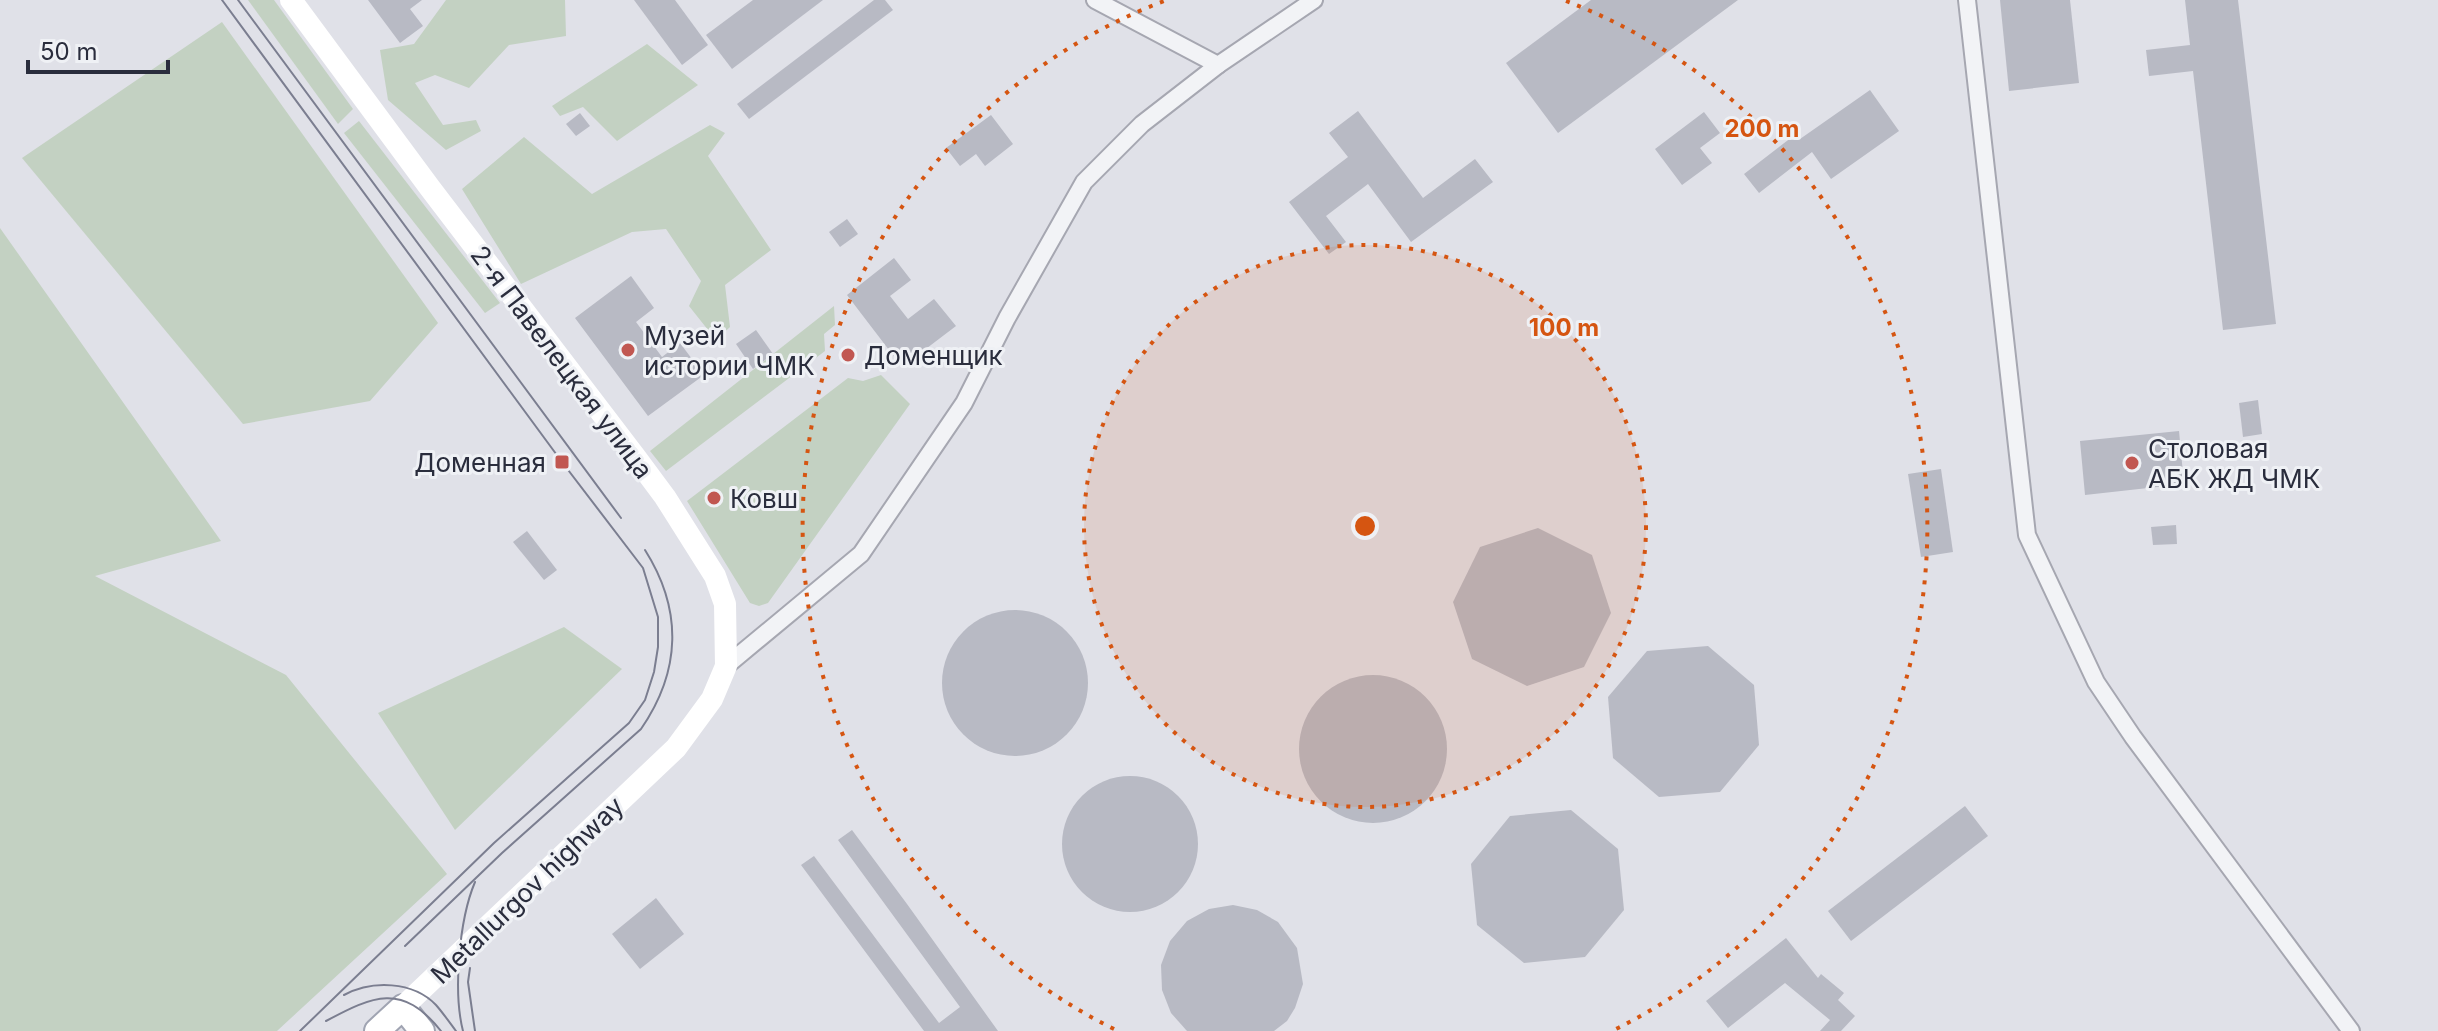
<svg xmlns="http://www.w3.org/2000/svg" width="2438" height="1031" viewBox="0 0 2438 1031" font-family="Inter,sans-serif">
  <rect width="100%" height="100%" fill="#e0e1e8"/>
  <g fill="#c3d1c2">
    <path d="M 248,0 L 274,0 L 353,109 L 338,124 Z"/>
    <path d="M 446,0 L 565,0 L 566,36 L 509,45 L 469,88 L 435,75 L 415,83 L 443,125 L 476,120 L 481,131 L 446,150 L 388,100 L 380,50 L 414,44 Z"/>
    <path d="M 222,22 L 438,323 L 370,401 L 243,424 L 22,158 Z"/>
    <path d="M 647,44 L 698,85 L 617,141 L 583,107 L 560,116 L 552,106 Z"/>
    <path d="M 359,121 L 500,303 L 485,313 L 344,133 Z"/>
    <path d="M 710,125 L 725,133 L 708,156 L 771,250 L 725,285 L 730,327 L 716,340 L 689,306 L 701,281 L 666,229 L 632,232 L 521,284 L 462,189 L 524,137 L 592,194 Z"/>
    <path d="M 0,228 L 221,541 L 95,576 L 286,675 L 447,874 L 277,1031 L 0,1031 Z"/>
    <path d="M 834,306 L 835,325 L 824,334 L 825,351 L 666,471 L 650,451 Z"/>
    <path d="M 881,375 L 910,404 L 768,603 L 759,606 L 750,603 L 687,501 L 848,378 L 863,381 Z"/>
    <path d="M 564,627 L 622,669 L 455,830 L 378,713 Z"/>
  </g>
  <g fill="#b8bac4">
    <path d="M 368,0 L 422,0 L 410,9 L 423,26 L 400,43 Z"/>
    <path d="M 634,0 L 675,0 L 708,45 L 682,65 Z"/>
    <path d="M 753,0 L 823,0 L 732,69 L 706,35 Z"/>
    <path d="M 874,0 L 885,0 L 893,10 L 749,119 L 737,104 Z"/>
    <path d="M 1591,0 L 1738,0 L 1558,133 L 1506,63 Z"/>
    <path d="M 2000,0 L 2070,0 L 2079,83 L 2009,91 Z"/>
    <path d="M 2185,0 L 2238,0 L 2276,324 L 2223,330 L 2193,71 L 2149,76 L 2146,50 L 2190,45 Z"/>
    <path d="M 1870,90 L 1899,131 L 1831,179 L 1812,152 L 1759,193 L 1744,174 L 1796,134 L 1800,139 Z"/>
    <path d="M 1358,111 L 1423,198 L 1475,159 L 1493,182 L 1411,242 L 1368,184 L 1326,216 L 1346,242 L 1329,254 L 1289,202 L 1348,157 L 1329,133 Z"/>
    <path d="M 1704,112 L 1720,133 L 1700,148 L 1712,163 L 1682,185 L 1655,149 Z"/>
    <path d="M 580,113 L 590,126 L 576,136 L 566,124 Z"/>
    <path d="M 991,115 L 1013,144 L 985,166 L 976,154 L 960,166 L 946,148 Z"/>
    <path d="M 847,219 L 858,234 L 840,247 L 829,232 Z"/>
    <path d="M 894,258 L 911,280 L 890,296 L 908,319 L 934,299 L 956,326 L 902,367 L 847,295 Z"/>
    <path d="M 631,276 L 654,308 L 636,322 L 662,357 L 680,343 L 704,375 L 648,416 L 575,318 Z"/>
    <path d="M 756,330 L 773,354 L 753,369 L 736,344 Z"/>
    <path d="M 2258,400 L 2262,434 L 2243,437 L 2239,403 Z"/>
    <path d="M 2179,431 L 2184,484 L 2085,495 L 2080,441 Z"/>
    <path d="M 1941,469 L 1953,552 L 1921,557 L 1908,474 Z"/>
    <path d="M 2176,525 L 2177,544 L 2153,545 L 2151,527 Z"/>
    <path d="M 1538,528 L 1592,555 L 1611,613 L 1584,667 L 1527,686 L 1472,659 L 1453,602 L 1480,547 Z"/>
    <path d="M 527,531 L 557,570 L 544,580 L 513,542 Z"/>
    <circle cx="1015" cy="683" r="73"/>
    <path d="M 1708,646 L 1754,685 L 1759,745 L 1720,792 L 1659,797 L 1613,758 L 1608,697 L 1647,651 Z"/>
    <circle cx="1373" cy="749" r="74"/>
    <circle cx="1130" cy="844" r="68"/>
    <path d="M 1965,806 L 1988,836 L 1851,941 L 1828,911 Z"/>
    <path d="M 1571,810 L 1618,849 L 1624,910 L 1585,957 L 1524,963 L 1477,925 L 1471,864 L 1510,816 Z"/>
    <path d="M 852,830 L 907,904 L 998,1031 L 924,1031 L 801,865 L 814,856 L 939,1023 L 960,1007 L 838,840 Z"/>
    <path d="M 656,898 L 684,934 L 640,969 L 612,934 Z"/>
    <path d="M 1233,905 L 1257,910 L 1278,922 L 1297,948 L 1303,984 L 1295,1008 L 1287,1021 L 1274,1031 L 1187,1031 L 1171,1013 L 1162,990 L 1161,965 L 1170,941 L 1187,921 L 1209,909 Z"/>
    <path d="M 1786,938 L 1818,978 L 1821,974 L 1844,993 L 1838,1000 L 1855,1016 L 1841,1031 L 1820,1031 L 1830,1020 L 1785,983 L 1728,1028 L 1706,1001 Z"/>
  </g>
  <g fill="none" stroke-linecap="round" stroke-linejoin="round">
    <g stroke="#a6a7b1" stroke-width="20">
      <g id="street">
        <path d="M 1095,0 L 1218,65"/>
        <path d="M 1967,0 L 2027,535 L 2096,682 L 2133,737 L 2351,1031"/>
        <path d="M 726,666 L 861,554 L 964,403 L 1007,318 L 1084,182 L 1142,124 L 1218,65 L 1314,0"/>
      </g>
    </g>
    <g stroke="#a0a4b2" stroke-width="28">
      <path id="primary" d="M 377,1031 L 403,1007 L 422,1031"/>
    </g>
    <use href="#street" stroke="#f2f3f6" stroke-width="16"/>
    <path stroke="#fff" stroke-width="22" d="M 291,0 L 430,188 L 636,458 L 665,497 L 715,576 L 725,604 L 726,666 L 712,699 L 676,748 L 403,1007"/>
    <use href="#primary" stroke="#fff" stroke-width="24"/>
    <g stroke="#7b7e90" stroke-width="2">
      <path d="M 222,0 L 562,462 L 643,568 L 658,617 L 658,647 L 654,672 L 645,700 L 629,723 L 494,843 L 300,1031"/>
      <path d="M 238,0 L 621,518"/>
      <path d="M 405,946 L 502,853 L 641,729 C 681,671 683,610 645,550"/>
      <path d="M 470,968 L 468,982 L 475,1031"/>
      <path d="M 344,995 C 372,980 413,981 436,1005 C 443,1013 450,1023 456,1031"/>
      <path d="M 326,1021 C 373,996 402,982 441,1031"/>
      <path d="M 463,1031 C 453,992 459,920 475,882"/>
    </g>
  </g>
  <circle cx="1365" cy="526" r="281" fill="#d55511" fill-opacity=".12"/>
  <g fill="none" stroke="#d55511" stroke-width="4" stroke-dasharray="4 8">
    <circle cx="1365" cy="526" r="281"/>
    <path d="M1114 1029A562 562 0 0 1 1164 1M1566 1A562 562 0 0 1 1616 1029"/>
  </g>
  <g fill="#c15751" stroke="#eff1f5" stroke-width="3">
    <circle cx="628" cy="350" r="8"/>
    <circle cx="848" cy="355" r="8"/>
    <rect x="554" y="454" width="16" height="16" rx="4"/>
    <circle cx="2132" cy="463" r="8"/>
    <circle cx="714" cy="498" r="8"/>
  </g>
  <g text-anchor="middle" dominant-baseline="central" stroke-width="6" stroke-linejoin="round" paint-order="stroke">
    <g font-size="26" fill="#2a2d3d" stroke="#eff1f5" text-anchor="start">
      <text x="644" y="335">Музей<tspan x="644" dy="30">истории ЧМК</tspan></text>
      <text x="864" y="355">Доменщик</text>
      <text x="2148" y="448">Столовая<tspan x="2148" dy="30">АБК ЖД ЧМК</tspan></text>
      <text x="546" y="462" text-anchor="end">Доменная</text>
      <text x="730" y="498">Ковш</text>
    </g>
    <g font-size="26" fill="#2a2d3d" stroke="#eff1f5">
      <text transform="translate(562 362) rotate(53)">2-я Павелецкая улица</text>
      <text transform="translate(527 890) rotate(-44)">Metallurgov highway</text>
    </g>
  </g>
  <circle cx="1365" cy="526" r="12" fill="#d55511" stroke="#eff1f5" stroke-width="4"/>
  <g font-size="24" text-anchor="middle" font-weight="bold" fill="#d55511" stroke="#eff1f5" stroke-width="6" stroke-linejoin="round" paint-order="stroke">
    <text x="1762" y="137">200 m</text>
    <text x="1564" y="336">100 m</text>
  </g>
  <path d="M28 60v12h140v-12" fill="none" stroke="#2a2d3d" stroke-width="4"/>
  <text x="40" y="60" font-size="24" fill="#2a2d3d" stroke="#eff1f5" stroke-width="6" paint-order="stroke">50 m</text>
</svg>
